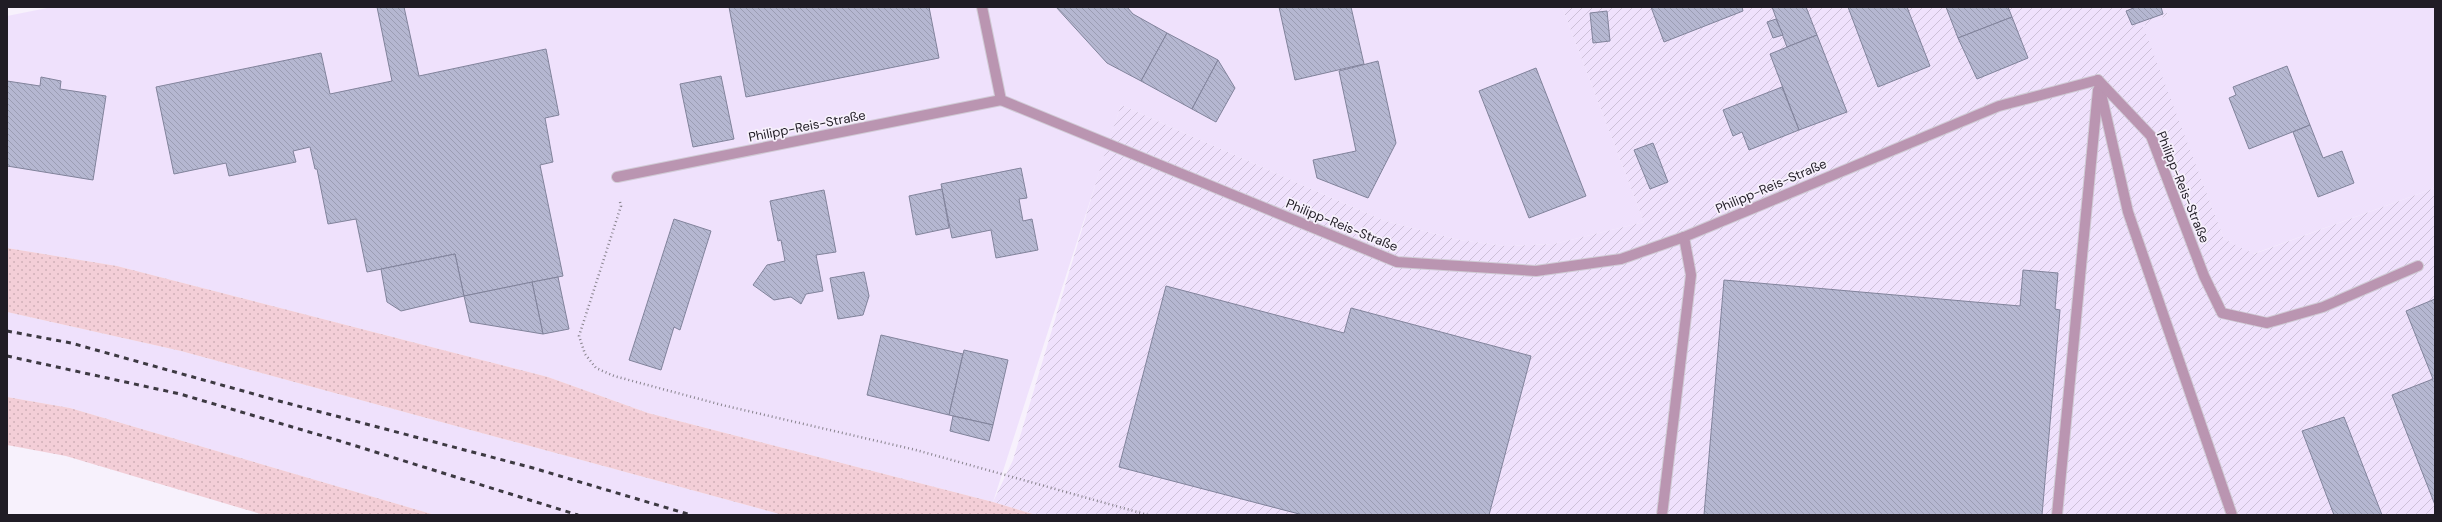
<svg xmlns="http://www.w3.org/2000/svg" width="2442" height="522" viewBox="0 0 2442 522" font-family="'DM Sans',sans-serif">
  <defs>
    <pattern id="industrial-furrows" width="10" height="10" patternUnits="userSpaceOnUse"><rect width="10" height="10" fill="#efe1fc"/><path d="M-1 1l2-2M0 10L10 0M9 11l2-2" fill="none" stroke="#cdc0d8"/></pattern>
    <pattern id="grass-dots" width="8" height="8" patternUnits="userSpaceOnUse"><rect width="8" height="8" fill="#f3ced7"/><path d="M2 2h.1M6 6h.1" fill="none" stroke="#d0b0b8" stroke-width="1.8" stroke-linecap="round"/></pattern>
    <pattern id="building-back-hatch" width="6" height="6" patternUnits="userSpaceOnUse"><rect width="6" height="6" fill="#b5b7d1"/><path d="M-1 5l2 2M0 0l6 6M5-1l2 2" fill="none" stroke="#9b9db3"/></pattern>
  </defs>
  <rect width="100%" height="100%" fill="#f7f1fc"/>
  <g fill="#efe1fc">
    <path d="M 52,7 L 1562,7 L 1644,222 L 1554,244 L 1506,246 L 1459,240 L 1382,220 L 1121,105 L 993,502 L 648,413 L 548,377 L 117,266 L 7,248 L 7,16 Z"/>
    <path d="M 2165,7 L 2435,7 L 2435,188 L 2253,254 L 2224,239 L 2142,26 L 2168,15 Z"/>
    <path d="M 7,312 L 181,351 L 783,515 L 435,515 L 70,408 L 7,397 Z"/>
  </g>
  <path fill="url(#industrial-furrows)" d="M 1562,7 L 2165,7 L 2168,15 L 2143,26 L 2224,239 L 2254,254 L 2435,188 L 2435,515 L 1036,515 L 993,502 L 1013,460 L 1103,159 L 1121,105 L 1382,220 L 1459,240 L 1506,246 L 1554,244 L 1644,222 Z"/>
  <g fill="url(#grass-dots)">
    <path d="M 7,248 L 117,266 L 548,377 L 648,413 L 993,502 L 1036,515 L 783,515 L 181,351 L 7,312 Z"/>
    <path d="M 7,397 L 70,408 L 435,515 L 264,515 L 66,456 L 7,445 Z"/>
  </g>
  <g fill="url(#building-back-hatch)" stroke="#81839b">
    <path d="M 377,7 L 404,7 L 419,76 L 546,49 L 559,115 L 545,118 L 553,162 L 540,165 L 563,276 L 464,296 L 455,254 L 367,272 L 356,219 L 328,224 L 317,169 L 315,169 L 310,147 L 293,151 L 296,162 L 229,176 L 226,163 L 174,174 L 156,87 L 321,53 L 330,94 L 392,81 Z"/>
    <path d="M 729,7 L 929,7 L 939,58 L 746,97 Z"/>
    <path d="M 1056,7 L 1127,7 L 1133,14 L 1167,33 L 1141,81 L 1107,63 Z"/>
    <path d="M 1279,7 L 1351,7 L 1364,64 L 1295,80 Z"/>
    <path d="M 1651,7 L 1742,7 L 1743,11 L 1664,42 Z"/>
    <path d="M 1772,7 L 1806,7 L 1817,35 L 1787,47 Z"/>
    <path d="M 1848,7 L 1907,7 L 1930,66 L 1878,87 Z"/>
    <path d="M 1946,7 L 2008,7 L 2012,17 L 1958,38 Z"/>
    <path d="M 2136,7 L 2161,7 L 2163,14 L 2132,25 L 2126,11 Z"/>
    <path d="M 1607,11 L 1610,41 L 1593,43 L 1590,13 Z"/>
    <path d="M 2012,17 L 2028,58 L 1977,79 L 1958,38 Z"/>
    <path d="M 1776,19 L 1783,35 L 1773,38 L 1767,22 Z"/>
    <path d="M 1167,33 L 1218,60 L 1192,109 L 1141,81 Z"/>
    <path d="M 1817,35 L 1847,112 L 1799,130 L 1770,54 Z"/>
    <path d="M 1218,60 L 1235,88 L 1216,122 L 1192,109 Z"/>
    <path d="M 1378,61 L 1396,143 L 1368,198 L 1317,178 L 1313,160 L 1356,151 L 1339,71 Z"/>
    <path d="M 2287,66 L 2310,125 L 2249,149 L 2229,98 L 2236,95 L 2233,87 Z"/>
    <path d="M 1536,68 L 1586,196 L 1529,218 L 1479,91 Z"/>
    <path d="M 721,76 L 734,139 L 693,147 L 680,84 Z"/>
    <path d="M 41,77 L 61,81 L 60,89 L 106,96 L 93,180 L 7,166 L 7,81 L 40,86 Z"/>
    <path d="M 1782,87 L 1799,130 L 1749,150 L 1742,132 L 1733,136 L 1723,110 Z"/>
    <path d="M 2310,125 L 2323,158 L 2342,151 L 2354,183 L 2318,197 L 2293,132 Z"/>
    <path d="M 1653,143 L 1668,182 L 1650,189 L 1634,150 Z"/>
    <path d="M 1021,168 L 1027,198 L 1019,199 L 1023,221 L 1032,219 L 1038,250 L 996,258 L 991,230 L 952,238 L 941,184 Z"/>
    <path d="M 942,189 L 949,228 L 916,235 L 909,196 Z"/>
    <path d="M 824,190 L 836,252 L 816,255 L 823,291 L 806,294 L 801,304 L 791,297 L 774,300 L 753,285 L 767,265 L 785,261 L 781,240 L 778,241 L 770,201 Z"/>
    <path d="M 674,219 L 711,231 L 680,330 L 674,327 L 661,370 L 629,360 Z"/>
    <path d="M 455,254 L 464,296 L 401,311 L 387,302 L 381,269 Z"/>
    <path d="M 2023,270 L 2058,273 L 2055,309 L 2060,310 L 2042,515 L 1704,515 L 1724,280 L 2020,306 Z"/>
    <path d="M 864,272 L 869,296 L 863,315 L 838,319 L 830,278 Z"/>
    <path d="M 558,277 L 569,329 L 543,334 L 532,282 Z"/>
    <path d="M 532,282 L 543,334 L 470,322 L 464,296 Z"/>
    <path d="M 1166,286 L 1344,333 L 1351,308 L 1531,356 L 1489,515 L 1303,515 L 1119,467 Z"/>
    <path d="M 2435,299 L 2435,505 L 2392,395 L 2433,379 L 2406,311 Z"/>
    <path d="M 881,335 L 963,354 L 949,415 L 867,395 Z"/>
    <path d="M 964,350 L 1008,360 L 993,425 L 949,415 Z"/>
    <path d="M 953,416 L 993,425 L 989,441 L 950,431 Z"/>
    <path d="M 2344,417 L 2382,515 L 2334,515 L 2302,431 Z"/>
  </g>
  <g fill="none" stroke-linecap="round" stroke-linejoin="round">
    <g stroke="#d0cbd5" stroke-width="12">
      <g id="service">
        <path d="M 2098,80 L 2128,212 L 2232,515"/>
        <path d="M 1662,515 L 1691,275 L 1684,237"/>
        <path d="M 2057,515 L 2098,90"/>
      </g>
    </g>
    <g stroke="#d0cbd5" stroke-width="12">
      <g id="minor">
        <path d="M 982,7 L 1001,100 L 1397,262 L 1536,271 L 1621,259 L 1684,237 L 1999,106 L 2098,80 L 2151,136 L 2204,276 L 2222,313 L 2267,323 L 2323,307 L 2418,266"/>
        <path d="M 617,177 L 1001,100"/>
      </g>
    </g>
    <path stroke="#88838d" stroke-width="2.5" stroke-dasharray="1 3" stroke-linecap="butt" d="M 620,202 L 621,206 L 579,336 L 585,354 L 596,368 L 614,376 L 722,405 L 916,450 L 1148,515"/>
    <use href="#service" stroke="#ba95b1" stroke-width="10"/>
    <use href="#minor" stroke="#ba95b1" stroke-width="10"/>
    <g stroke="#3d3942" stroke-width="3" stroke-dasharray="5 5" stroke-linecap="butt">
      <path d="M 7,331 L 71,343 L 279,401 L 533,468 L 691,515"/>
      <path d="M 7,356 L 180,394 L 340,441 L 578,515"/>
    </g>
  </g>
  <g text-anchor="middle" dominant-baseline="central" stroke-width="3.5" stroke-linejoin="round" paint-order="stroke">
    <g font-size="13" fill="#201c25" stroke="#f7f1fc">
      <text transform="translate(807 126) rotate(-11)">Philipp-Reis-Straße</text>
      <text transform="translate(1771 186) rotate(-23)">Philipp-Reis-Straße</text>
      <text transform="translate(2183 187) rotate(68)">Philipp-Reis-Straße</text>
      <text transform="translate(1342 225) rotate(22)">Philipp-Reis-Straße</text>
    </g>
  </g>
  <rect width="2442" height="522" fill="none" stroke="#201c25" stroke-width="16"/>
</svg>
